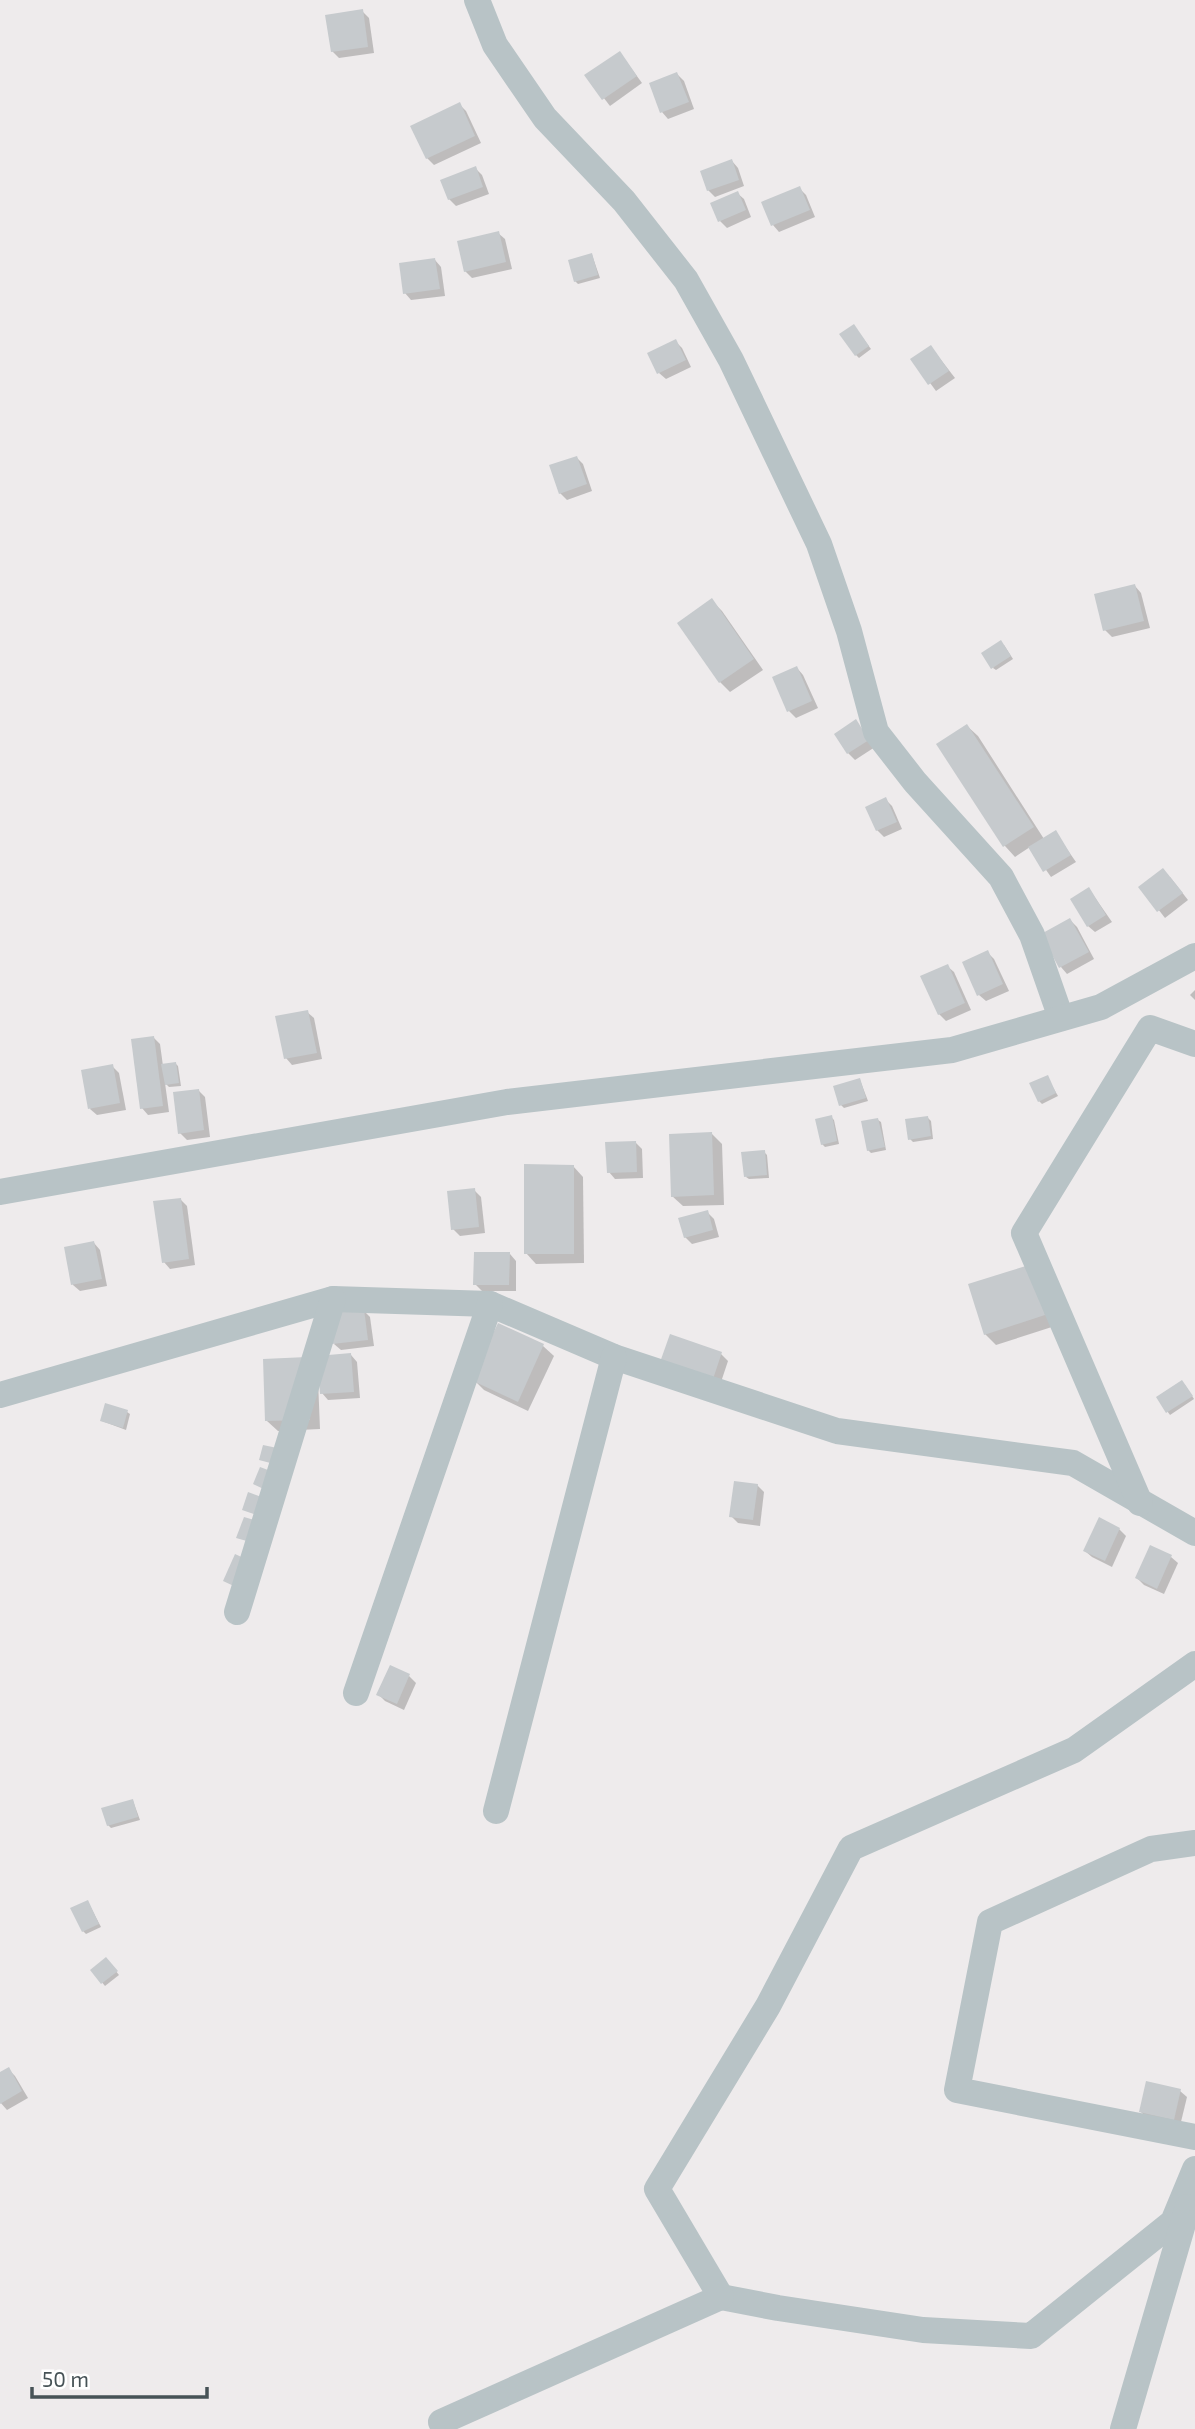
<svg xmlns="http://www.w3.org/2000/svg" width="1195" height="2429" viewBox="0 0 1195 2429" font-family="'Exo 2',sans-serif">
  <rect width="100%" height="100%" fill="#eeebec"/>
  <g fill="#0003">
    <path d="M 362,11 L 369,18 L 374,53 L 339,58 L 332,51 Z"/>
    <path d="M 620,53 L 642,83 L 610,106 L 587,76 Z"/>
    <path d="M 677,74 L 684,81 L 694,109 L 668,119 L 662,112 Z"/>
    <path d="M 460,105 L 466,111 L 481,143 L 434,165 L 427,158 Z"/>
    <path d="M 732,161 L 738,168 L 744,186 L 715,197 L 708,190 Z"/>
    <path d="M 475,168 L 482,175 L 489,194 L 456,206 L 449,199 Z"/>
    <path d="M 799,188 L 806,195 L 815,217 L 779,232 L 773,225 Z"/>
    <path d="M 737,193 L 744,199 L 751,217 L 727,228 L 720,221 Z"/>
    <path d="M 498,233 L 505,239 L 512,269 L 472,278 L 465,271 Z"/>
    <path d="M 592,255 L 600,278 L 578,284 L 575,281 Z"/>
    <path d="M 435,260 L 441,267 L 445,296 L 411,300 L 405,293 Z"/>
    <path d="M 856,329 L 871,349 L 859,358 L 856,355 Z"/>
    <path d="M 675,341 L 682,348 L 691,367 L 666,379 L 659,373 Z"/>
    <path d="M 931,347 L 955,378 L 936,391 L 913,360 Z"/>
    <path d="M 577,458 L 583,464 L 592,491 L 567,500 L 560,493 Z"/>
    <path d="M 1135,586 L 1141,593 L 1150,628 L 1112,637 L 1105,630 Z"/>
    <path d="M 712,601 L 722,611 L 763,670 L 730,692 L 720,682 Z"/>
    <path d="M 1004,645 L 1013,659 L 996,670 L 993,668 Z"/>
    <path d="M 797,668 L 803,675 L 818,708 L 796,718 L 789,711 L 774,678 Z"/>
    <path d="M 856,722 L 875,747 L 855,760 L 848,753 Z"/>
    <path d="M 967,726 L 978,736 L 1044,839 L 1055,832 L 1076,862 L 1051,877 L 1030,847 L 1015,857 L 1005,846 L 939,745 Z"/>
    <path d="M 885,799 L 892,806 L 902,829 L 884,837 L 877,830 Z"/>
    <path d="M 1170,877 L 1188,900 L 1165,918 L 1141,887 Z"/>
    <path d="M 1089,889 L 1112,922 L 1095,932 L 1088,926 Z"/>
    <path d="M 1070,920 L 1077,927 L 1094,959 L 1067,974 L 1061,967 Z"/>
    <path d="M 988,953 L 994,959 L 1009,991 L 986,1001 L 979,995 Z"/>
    <path d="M 947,966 L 954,972 L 971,1010 L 946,1021 L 939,1014 Z"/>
    <path d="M 1195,990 L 1195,1000 L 1190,995 Z"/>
    <path d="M 307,1012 L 314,1018 L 322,1059 L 292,1065 L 286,1058 Z"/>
    <path d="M 153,1037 L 160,1044 L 163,1066 L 175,1063 L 178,1066 L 181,1086 L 169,1087 L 165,1083 L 169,1112 L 148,1115 L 142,1108 Z"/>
    <path d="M 112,1066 L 119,1073 L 126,1110 L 97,1115 L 90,1109 Z"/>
    <path d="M 1047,1077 L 1058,1096 L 1042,1104 L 1039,1101 Z"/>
    <path d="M 860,1080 L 868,1101 L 844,1108 L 841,1105 Z"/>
    <path d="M 198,1090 L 205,1097 L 210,1137 L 187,1140 L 180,1133 Z"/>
    <path d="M 831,1117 L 834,1120 L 839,1144 L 825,1147 L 822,1144 Z"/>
    <path d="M 928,1118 L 931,1121 L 933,1139 L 913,1142 L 910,1139 Z"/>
    <path d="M 878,1120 L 881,1122 L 886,1150 L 871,1153 L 868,1150 Z"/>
    <path d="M 712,1134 L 722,1144 L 724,1205 L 683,1206 L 672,1196 Z"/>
    <path d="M 636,1143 L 642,1149 L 643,1178 L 615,1179 L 609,1172 Z"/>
    <path d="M 764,1152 L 767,1155 L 769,1178 L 749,1179 L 746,1177 Z"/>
    <path d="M 573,1166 L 583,1177 L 584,1263 L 536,1264 L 526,1253 Z"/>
    <path d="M 474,1190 L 481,1197 L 485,1233 L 460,1236 L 453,1229 Z"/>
    <path d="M 180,1199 L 187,1206 L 195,1265 L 170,1269 L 164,1262 Z"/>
    <path d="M 707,1212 L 714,1219 L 719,1237 L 692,1244 L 685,1237 Z"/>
    <path d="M 94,1243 L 100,1250 L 107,1286 L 80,1291 L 73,1285 L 66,1249 Z"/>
    <path d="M 510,1254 L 516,1261 L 516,1291 L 482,1291 L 475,1284 Z"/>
    <path d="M 1029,1267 L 1055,1326 L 996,1345 L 985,1334 Z"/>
    <path d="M 363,1310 L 370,1317 L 374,1346 L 341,1350 L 334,1344 Z"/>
    <path d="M 499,1325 L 543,1346 L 554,1356 L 528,1411 L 484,1390 L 473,1379 Z"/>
    <path d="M 721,1354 L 728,1361 L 719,1388 L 668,1371 Z"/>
    <path d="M 351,1355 L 357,1362 L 360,1398 L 328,1400 L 322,1393 L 321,1380 L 318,1380 L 320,1429 L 278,1431 L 267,1421 L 264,1360 L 307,1359 L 320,1372 L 319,1357 Z"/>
    <path d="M 1185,1385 L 1194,1399 L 1170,1415 L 1158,1398 Z"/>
    <path d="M 127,1412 L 130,1414 L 126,1430 L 102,1421 Z"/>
    <path d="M 757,1485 L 764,1492 L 760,1526 L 738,1523 L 731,1516 Z"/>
    <path d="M 1119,1529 L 1126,1536 L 1112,1567 L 1092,1557 L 1085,1551 Z"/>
    <path d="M 1171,1557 L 1178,1563 L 1164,1594 L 1144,1585 L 1137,1578 Z"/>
    <path d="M 409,1676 L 416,1683 L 404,1710 L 385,1701 L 379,1695 Z"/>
    <path d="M 133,1801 L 140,1820 L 111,1828 L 108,1825 Z"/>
    <path d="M 88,1902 L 101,1927 L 86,1934 L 83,1931 Z"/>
    <path d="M 106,1959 L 119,1975 L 105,1986 L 92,1970 Z"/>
    <path d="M 8,2069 L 15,2076 L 28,2098 L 7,2110 L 0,2102 L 0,2074 Z"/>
    <path d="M 1180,2091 L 1187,2097 L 1180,2126 L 1148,2119 L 1141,2112 Z"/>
  </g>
  <g fill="#c6cacd">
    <path d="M 363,9 L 368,47 L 331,52 L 325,15 Z"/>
    <path d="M 620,51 L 637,76 L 602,100 L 584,75 Z"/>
    <path d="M 677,72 L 689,102 L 660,113 L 649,83 Z"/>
    <path d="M 460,102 L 475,136 L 426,159 L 410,126 Z"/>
    <path d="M 732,159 L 739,180 L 707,191 L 700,171 Z"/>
    <path d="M 476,166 L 483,187 L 448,200 L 440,180 Z"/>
    <path d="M 800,186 L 810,210 L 771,226 L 761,202 Z"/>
    <path d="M 738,191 L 746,210 L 718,222 L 710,203 Z"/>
    <path d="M 499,231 L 506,262 L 464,272 L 457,241 Z"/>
    <path d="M 592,253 L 598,275 L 574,282 L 568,260 Z"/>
    <path d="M 435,258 L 440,289 L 403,294 L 399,263 Z"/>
    <path d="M 854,324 L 869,346 L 855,356 L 839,334 Z"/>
    <path d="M 676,339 L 686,360 L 657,374 L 647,353 Z"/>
    <path d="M 931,345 L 949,371 L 928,385 L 910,359 Z"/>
    <path d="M 577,456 L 587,484 L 559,494 L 549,465 Z"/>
    <path d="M 1135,584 L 1144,621 L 1103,631 L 1094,594 Z"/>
    <path d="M 712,598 L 754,659 L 719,683 L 677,623 Z"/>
    <path d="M 1001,640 L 1011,656 L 991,669 L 981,653 Z"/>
    <path d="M 797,666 L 812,701 L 787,712 L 772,677 Z"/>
    <path d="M 856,719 L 869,740 L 847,754 L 834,734 Z"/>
    <path d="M 967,724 L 1034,827 L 1003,847 L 936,744 Z"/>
    <path d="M 886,797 L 897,822 L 876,831 L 865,807 Z"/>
    <path d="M 1056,830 L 1071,855 L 1043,872 L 1028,847 Z"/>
    <path d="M 1163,868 L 1183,893 L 1157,912 L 1138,887 Z"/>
    <path d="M 1089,887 L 1106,915 L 1087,927 L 1070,899 Z"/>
    <path d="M 1070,918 L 1089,952 L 1059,968 L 1041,934 Z"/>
    <path d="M 988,950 L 1003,984 L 977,996 L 962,962 Z"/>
    <path d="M 948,964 L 965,1003 L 938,1015 L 920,976 Z"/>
    <path d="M 308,1010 L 317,1053 L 284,1059 L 275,1016 Z"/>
    <path d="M 154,1036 L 163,1106 L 140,1109 L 131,1039 Z"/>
    <path d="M 176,1062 L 179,1083 L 165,1085 L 161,1064 Z"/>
    <path d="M 113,1064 L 120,1103 L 88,1109 L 81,1070 Z"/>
    <path d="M 1048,1075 L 1056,1093 L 1038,1102 L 1029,1083 Z"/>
    <path d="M 860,1078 L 866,1098 L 839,1106 L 833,1086 Z"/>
    <path d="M 199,1089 L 204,1130 L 178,1134 L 173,1092 Z"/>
    <path d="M 832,1115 L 837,1141 L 821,1145 L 815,1119 Z"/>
    <path d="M 928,1116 L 931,1136 L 908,1140 L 905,1119 Z"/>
    <path d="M 878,1118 L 885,1147 L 867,1151 L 861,1121 Z"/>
    <path d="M 712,1132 L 714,1195 L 671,1197 L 669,1134 Z"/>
    <path d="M 636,1141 L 637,1172 L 607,1173 L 605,1142 Z"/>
    <path d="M 765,1150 L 767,1175 L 744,1177 L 741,1152 Z"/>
    <path d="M 524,1164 L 574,1165 L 574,1254 L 524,1254 Z"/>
    <path d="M 475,1188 L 479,1227 L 451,1230 L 447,1191 Z"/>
    <path d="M 181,1198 L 189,1259 L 162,1263 L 153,1201 Z"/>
    <path d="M 708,1210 L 713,1230 L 684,1238 L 678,1218 Z"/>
    <path d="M 94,1241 L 102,1279 L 71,1285 L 64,1247 Z"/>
    <path d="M 474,1252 L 510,1252 L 509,1285 L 473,1285 Z"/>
    <path d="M 1029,1265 L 1045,1315 L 984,1335 L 968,1284 Z"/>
    <path d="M 364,1309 L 368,1340 L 332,1344 L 329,1313 Z"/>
    <path d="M 498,1323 L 544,1344 L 518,1402 L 471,1380 Z"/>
    <path d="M 670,1334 L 722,1352 L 712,1382 L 659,1365 Z"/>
    <path d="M 351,1353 L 354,1392 L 320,1394 L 317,1356 Z"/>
    <path d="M 307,1357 L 310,1420 L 265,1421 L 263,1359 Z"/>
    <path d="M 1182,1380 L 1193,1396 L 1166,1413 L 1156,1397 Z"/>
    <path d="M 105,1403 L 128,1410 L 123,1428 L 100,1421 Z"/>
    <path d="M 263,1445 L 282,1449 L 278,1465 L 259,1460 Z"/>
    <path d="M 260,1467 L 276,1473 L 268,1491 L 253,1484 Z"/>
    <path d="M 734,1481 L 758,1484 L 753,1520 L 729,1517 Z"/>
    <path d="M 248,1492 L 267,1499 L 260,1516 L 242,1510 Z"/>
    <path d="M 244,1517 L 261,1522 L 254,1543 L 236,1538 Z"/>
    <path d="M 1099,1517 L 1120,1528 L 1105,1561 L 1083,1551 Z"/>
    <path d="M 1150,1545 L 1172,1555 L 1157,1589 L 1135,1578 Z"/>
    <path d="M 235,1554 L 248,1560 L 236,1587 L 223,1581 Z"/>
    <path d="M 390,1665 L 410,1674 L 397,1704 L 376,1695 Z"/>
    <path d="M 133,1799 L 138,1817 L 107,1826 L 101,1808 Z"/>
    <path d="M 88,1900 L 99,1924 L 82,1932 L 70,1908 Z"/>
    <path d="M 106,1957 L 118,1971 L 101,1984 L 90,1970 Z"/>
    <path d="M 9,2067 L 22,2091 L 0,2104 L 0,2072 Z"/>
    <path d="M 1146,2081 L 1181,2089 L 1174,2120 L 1139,2112 Z"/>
  </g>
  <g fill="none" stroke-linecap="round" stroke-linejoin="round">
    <g stroke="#b8c3c6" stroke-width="26">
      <path d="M 477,0 L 495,45 L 545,118 L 624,201 L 686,280 L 731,360 L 819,544 L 849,631 L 876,732 L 915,782 L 1001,877 L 1032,935 L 1061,1018"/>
      <path d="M 0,1192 L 507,1102 L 952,1050 L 1101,1007 L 1195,956"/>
      <path d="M 0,1395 L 333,1299 L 490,1304 L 614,1357 L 837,1431 L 1073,1463 L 1195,1533"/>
      <path d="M 1140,1503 L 1024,1233 L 1150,1028 L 1195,1044"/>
      <path d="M 237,1612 L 333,1299"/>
      <path d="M 356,1693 L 490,1304"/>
      <path d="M 496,1811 L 614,1357"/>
      <path d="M 1195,1843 L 1151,1849 L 990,1922 L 957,2090 L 1195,2137"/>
      <path d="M 721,2297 L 778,2308 L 923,2330 L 1031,2336 L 1173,2222 L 1195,2169"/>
      <path d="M 441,2422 L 721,2297 L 657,2189 L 768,2006 L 851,1848 L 1074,1750 L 1195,1664"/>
      <path d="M 1123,2429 L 1188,2207"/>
    </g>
  </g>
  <path d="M32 2387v10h175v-10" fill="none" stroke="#465256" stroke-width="3.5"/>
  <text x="42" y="2387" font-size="21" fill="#465256" stroke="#ffffff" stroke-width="5" paint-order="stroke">50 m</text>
</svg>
